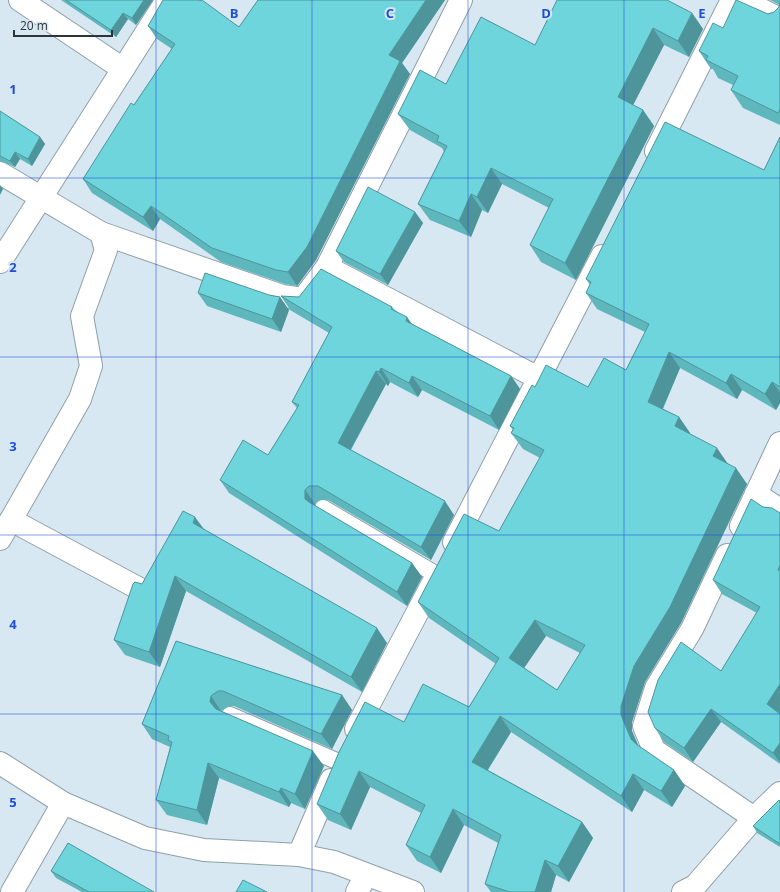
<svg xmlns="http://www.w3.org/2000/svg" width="780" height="892" viewBox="0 0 780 892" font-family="'Open Sans',sans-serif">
  <rect width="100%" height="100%" fill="#d7e8f2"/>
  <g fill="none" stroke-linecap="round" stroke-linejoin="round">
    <g stroke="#8fa0a9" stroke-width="18">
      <g id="lane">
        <path d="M 323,508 L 437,575"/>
        <path d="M 230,715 L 339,762"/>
      </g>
    </g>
    <g stroke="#8fa0a9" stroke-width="24">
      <g id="street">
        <path d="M 20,0 L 123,69"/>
        <path d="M 742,0 L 780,19"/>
        <path d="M 656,151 L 732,0"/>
        <path d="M 0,173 L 101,233 L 106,250 L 82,316 L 91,366 L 80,399 L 0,539"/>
        <path d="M 101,233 L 282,296 L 303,299 L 327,267 L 461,0"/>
        <path d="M 0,262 L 167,0"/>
        <path d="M 327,267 L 540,379"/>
        <path d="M 756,494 L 780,510"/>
        <path d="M 11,520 L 138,588"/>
        <path d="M 741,526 L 780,443"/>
        <path d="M 454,542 L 602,256"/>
        <path d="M 727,555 L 692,629 L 656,688 L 644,726 L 654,750 L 754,818"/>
        <path d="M 356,729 L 435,579"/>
        <path d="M 0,763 L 63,803 L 145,838 L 204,850 L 299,855 L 334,862 L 413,892"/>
        <path d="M 299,855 L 331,780"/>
        <path d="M 12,892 L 63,803"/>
        <path d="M 357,892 L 366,875"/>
        <path d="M 683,892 L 695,886 L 754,818 L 780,793"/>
      </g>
    </g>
    <use href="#lane" stroke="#fff" stroke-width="16"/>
    <use href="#street" stroke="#fff" stroke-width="22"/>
  </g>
  <g fill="#5fb7be" fill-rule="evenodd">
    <path d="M 61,0 L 153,0 L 136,25 L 128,19 L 116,37 Z"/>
    <path d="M 258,0 L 445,0 L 402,63 L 410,74 L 316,260 L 297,286 L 285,284 L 221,262 L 160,219 L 153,231 L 92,193 L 83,179 L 172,49 L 157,39 L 148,26 L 239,27 Z"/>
    <path d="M 770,0 L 780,0 L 780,125 L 743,108 L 731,90 L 733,85 L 718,78 L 713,69 L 711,69 L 699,51 L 723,28 L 774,12 L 779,7 L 780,5 Z"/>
    <path d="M 692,13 L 703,29 L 689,57 L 664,45 L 633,105 L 643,110 L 654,126 L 576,280 L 541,262 L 530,245 L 549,208 L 502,184 L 488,213 L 482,210 L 471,237 L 430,220 L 418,204 L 444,152 L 442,148 L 410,130 L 398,114 L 446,84 L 535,45 Z"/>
    <path d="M 0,111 L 40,137 L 45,144 L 32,166 L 20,159 L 15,167 L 0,161 Z"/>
    <path d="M 780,137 L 780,403 L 776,410 L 742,390 L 737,399 L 680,368 L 663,409 L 679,417 L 690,433 L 690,434 L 728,464 L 747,484 L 681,623 L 645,682 L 632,722 L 632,731 L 639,747 L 674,770 L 685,786 L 672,807 L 644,790 L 632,812 L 511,732 L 488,770 L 582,822 L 593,838 L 569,882 L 556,875 L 551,892 L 491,892 L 485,884 L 498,843 L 464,825 L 441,873 L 417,861 L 406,845 L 421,813 L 370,787 L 351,830 L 328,820 L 317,804 L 404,722 L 469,707 L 496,664 L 429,618 L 418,602 L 499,531 L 540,458 L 523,449 L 511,433 L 513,430 L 510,426 L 535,387 L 588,387 L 626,370 L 645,332 L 597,309 L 586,293 L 590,285 L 586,279 L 764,170 ZM 546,636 L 580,653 L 557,690 L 524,668 Z"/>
    <path d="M 415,212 L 423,223 L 388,285 L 344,262 L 336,251 Z"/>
    <path d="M 198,293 L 269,295 L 280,297 L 289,310 L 281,332 L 207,306 Z"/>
    <path d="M 281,296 L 392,307 L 395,310 L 412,324 L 511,376 L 520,389 L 499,430 L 422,390 L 418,397 L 390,382 L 388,386 L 386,384 L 351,450 L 454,515 L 431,560 L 328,500 L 319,500 L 315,504 L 315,506 L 412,563 L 422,577 L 407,606 L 229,493 L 220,480 L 268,455 L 297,408 L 292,402 L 329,333 L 290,310 Z"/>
    <path d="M 763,507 L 780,513 L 780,764 L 721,722 L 693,762 L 664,742 L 655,728 L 721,671 L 757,613 L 722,594 L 713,580 Z"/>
    <path d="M 204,530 L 387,643 L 362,692 L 186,591 L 160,667 L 125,655 L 114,640 L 142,584 Z"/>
    <path d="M 176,641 L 342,695 L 352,710 L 332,749 L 234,706 L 229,706 L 221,711 L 324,766 L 305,809 L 291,803 L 289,807 L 219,778 L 207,825 L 167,815 L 156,800 L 170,747 L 152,739 L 142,724 Z"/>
    <path d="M 780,801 L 780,847 L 757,833 L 753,826 Z"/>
    <path d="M 51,871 L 154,892 L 82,892 L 56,878 Z"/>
  </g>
  <g fill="#4d959b">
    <path d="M 144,0 L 153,0 L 136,25 L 132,18 Z"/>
    <path d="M 426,0 L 445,0 L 402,63 L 410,74 L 316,260 L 297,286 L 288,272 L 389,55 Z"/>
    <path d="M 123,13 L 128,19 L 116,37 L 111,30 Z"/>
    <path d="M 692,13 L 703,29 L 689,57 L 678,41 Z"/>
    <path d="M 653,28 L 664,45 L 629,113 L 618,97 Z"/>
    <path d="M 643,110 L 654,126 L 576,280 L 565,263 Z"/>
    <path d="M 40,137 L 45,144 L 32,166 L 28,159 Z"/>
    <path d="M 15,152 L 20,159 L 15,167 L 10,161 Z"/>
    <path d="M 491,168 L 502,184 L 488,213 L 477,197 Z"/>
    <path d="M 0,185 L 3,189 L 0,195 Z"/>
    <path d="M 471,194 L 482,210 L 471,237 L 459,221 Z"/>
    <path d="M 151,206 L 160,219 L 153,231 L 143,217 Z"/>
    <path d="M 415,212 L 423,223 L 388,285 L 380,274 Z"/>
    <path d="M 280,297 L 289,310 L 281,332 L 272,319 Z"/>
    <path d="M 407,317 L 417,331 L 406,321 Z"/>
    <path d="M 669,352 L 680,368 L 659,417 L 648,402 Z"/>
    <path d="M 381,368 L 390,382 L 388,386 L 379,372 Z"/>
    <path d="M 376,371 L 386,384 L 347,456 L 338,443 Z"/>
    <path d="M 731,374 L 742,390 L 737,399 L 726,383 Z"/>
    <path d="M 412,376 L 422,390 L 418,397 L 409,383 Z"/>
    <path d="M 511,376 L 520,389 L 499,430 L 490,416 Z"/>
    <path d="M 772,382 L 780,392 L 780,403 L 776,410 L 765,394 Z"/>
    <path d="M 679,417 L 690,433 L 686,441 L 675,426 Z"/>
    <path d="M 717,448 L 728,464 L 724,472 L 713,456 Z"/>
    <path d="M 736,468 L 747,484 L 681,623 L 645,682 L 632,722 L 632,731 L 642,755 L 631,739 L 621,715 L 621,706 L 634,666 Z"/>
    <path d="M 305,490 L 315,504 L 315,512 L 305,499 Z"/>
    <path d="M 445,501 L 454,515 L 431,560 L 421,547 Z"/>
    <path d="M 195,517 L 206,532 L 193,523 Z"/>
    <path d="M 412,563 L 422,577 L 407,606 L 397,592 Z"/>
    <path d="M 780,565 L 780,573 L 778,570 Z"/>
    <path d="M 175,576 L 186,591 L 160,667 L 149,652 Z"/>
    <path d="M 535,620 L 546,636 L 520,674 L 509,658 Z"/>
    <path d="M 377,628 L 387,643 L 362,692 L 351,677 Z"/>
    <path d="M 780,684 L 780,713 L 767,704 Z"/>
    <path d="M 342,695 L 352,710 L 332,749 L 321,734 Z"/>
    <path d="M 211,696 L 221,711 L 221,716 L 210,702 Z"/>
    <path d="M 711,709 L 721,722 L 693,762 L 684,748 Z"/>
    <path d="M 500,716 L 511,732 L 483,777 L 472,762 Z"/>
    <path d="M 780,743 L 780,762 L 773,753 Z"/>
    <path d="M 313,751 L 324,766 L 305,809 L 295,794 Z"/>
    <path d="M 208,763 L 219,778 L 207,825 L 197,810 Z"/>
    <path d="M 674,770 L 685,786 L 672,807 L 661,791 Z"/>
    <path d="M 359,771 L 370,787 L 351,830 L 340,814 Z"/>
    <path d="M 633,774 L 644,790 L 632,812 L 621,796 Z"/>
    <path d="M 281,788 L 291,803 L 289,807 L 279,792 Z"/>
    <path d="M 453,809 L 464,825 L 441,873 L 430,857 Z"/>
    <path d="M 582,822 L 593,838 L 569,882 L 558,866 Z"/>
    <path d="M 545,860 L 556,875 L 551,892 L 535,892 Z"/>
  </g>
  <g fill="#6ed5dd" stroke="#4d959b" fill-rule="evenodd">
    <path d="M 66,0 L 144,0 L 132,18 L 123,13 L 111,30 Z"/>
    <path d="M 163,0 L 198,0 L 200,1 L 201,0 L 202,0 L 239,27 L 258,0 L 426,0 L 389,55 L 400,61 L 307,247 L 288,272 L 276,270 L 212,248 L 151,206 L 143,217 L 83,179 L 131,103 L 134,105 L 175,44 L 148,26 Z"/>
    <path d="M 557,0 L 667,0 L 692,13 L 678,41 L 653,28 L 618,97 L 643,110 L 565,263 L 530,245 L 553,199 L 491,168 L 477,197 L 471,194 L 459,221 L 418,204 L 447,146 L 437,141 L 439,136 L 398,114 L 420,70 L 446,84 L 481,17 L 535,45 Z"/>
    <path d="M 736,0 L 768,14 L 774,12 L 779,7 L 780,2 L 780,109 L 778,113 L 731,90 L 738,76 L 706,60 L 708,56 L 699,51 L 713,23 L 723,28 Z"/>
    <path d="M 0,111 L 40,137 L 28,159 L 15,152 L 10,161 L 0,156 Z"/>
    <path d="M 665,122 L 764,170 L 780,137 L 780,387 L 772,382 L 765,394 L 731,374 L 726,383 L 669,352 L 648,402 L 679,417 L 675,426 L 717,448 L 713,456 L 736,468 L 670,607 L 634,666 L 621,706 L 621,715 L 631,739 L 636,744 L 674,770 L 661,791 L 633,774 L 621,796 L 500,716 L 472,762 L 582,822 L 558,866 L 545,860 L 535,892 L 510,892 L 485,884 L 501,835 L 453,809 L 430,857 L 406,845 L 425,805 L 359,771 L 340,814 L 317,804 L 339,752 L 365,702 L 404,722 L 423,684 L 469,707 L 499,658 L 418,602 L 464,514 L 499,531 L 544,450 L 511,433 L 514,428 L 510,426 L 532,385 L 535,387 L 546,365 L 588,387 L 604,358 L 626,370 L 649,324 L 586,293 L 591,282 L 586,279 ZM 535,620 L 585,645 L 557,690 L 509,658 Z"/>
    <path d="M 368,187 L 415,212 L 380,274 L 336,251 Z"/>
    <path d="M 321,269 L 392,307 L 391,309 L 407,317 L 406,321 L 511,376 L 490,416 L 412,376 L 409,383 L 381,368 L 379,372 L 376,371 L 338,443 L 445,501 L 421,547 L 318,486 L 309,486 L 305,490 L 305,499 L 309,502 L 412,563 L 397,592 L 220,480 L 243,440 L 268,455 L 299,405 L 292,402 L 332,327 L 281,296 L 299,297 Z"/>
    <path d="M 205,273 L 269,295 L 280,297 L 272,319 L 198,293 Z"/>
    <path d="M 751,499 L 763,507 L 772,508 L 780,513 L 780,565 L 778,570 L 780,571 L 780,684 L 767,704 L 780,714 L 780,743 L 773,753 L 711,709 L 684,748 L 655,728 L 648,712 L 658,680 L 681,642 L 721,671 L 760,607 L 713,580 Z"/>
    <path d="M 183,511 L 195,517 L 193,523 L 377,628 L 351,677 L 175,576 L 149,652 L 114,640 L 133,584 L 135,582 L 142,584 Z"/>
    <path d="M 176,641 L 342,695 L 321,734 L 223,691 L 218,691 L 211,696 L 210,702 L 216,709 L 313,751 L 295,794 L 281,788 L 279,792 L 208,763 L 197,810 L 156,800 L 172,742 L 168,740 L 169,736 L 142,724 Z"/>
    <path d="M 779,800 L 780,801 L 780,844 L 753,826 Z"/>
    <path d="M 68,843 L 154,892 L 89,892 L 51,871 Z"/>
    <path d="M 243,880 L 267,892 L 236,892 Z"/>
  </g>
  <path fill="none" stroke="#1d4ed8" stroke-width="1" stroke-opacity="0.55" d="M 156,0 L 156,892M 312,0 L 312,892M 468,0 L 468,892M 624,0 L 624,892M 0,178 L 780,178M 0,357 L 780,357M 0,535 L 780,535M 0,714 L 780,714"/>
  <g font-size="13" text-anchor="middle" font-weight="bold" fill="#1d4ed8" stroke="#d7e8f2" stroke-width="4" stroke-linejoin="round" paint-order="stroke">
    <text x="234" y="18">B</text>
    <text x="390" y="18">C</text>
    <text x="546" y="18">D</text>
    <text x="702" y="18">E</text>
    <text x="13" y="94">1</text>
    <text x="13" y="272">2</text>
    <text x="13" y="451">3</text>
    <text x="13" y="629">4</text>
    <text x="13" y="807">5</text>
  </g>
  <path d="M14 30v6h98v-6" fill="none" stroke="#2e3539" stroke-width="2"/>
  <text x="20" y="30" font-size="12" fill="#2e3539" stroke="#d7e8f2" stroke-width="3" paint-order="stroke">20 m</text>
</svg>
